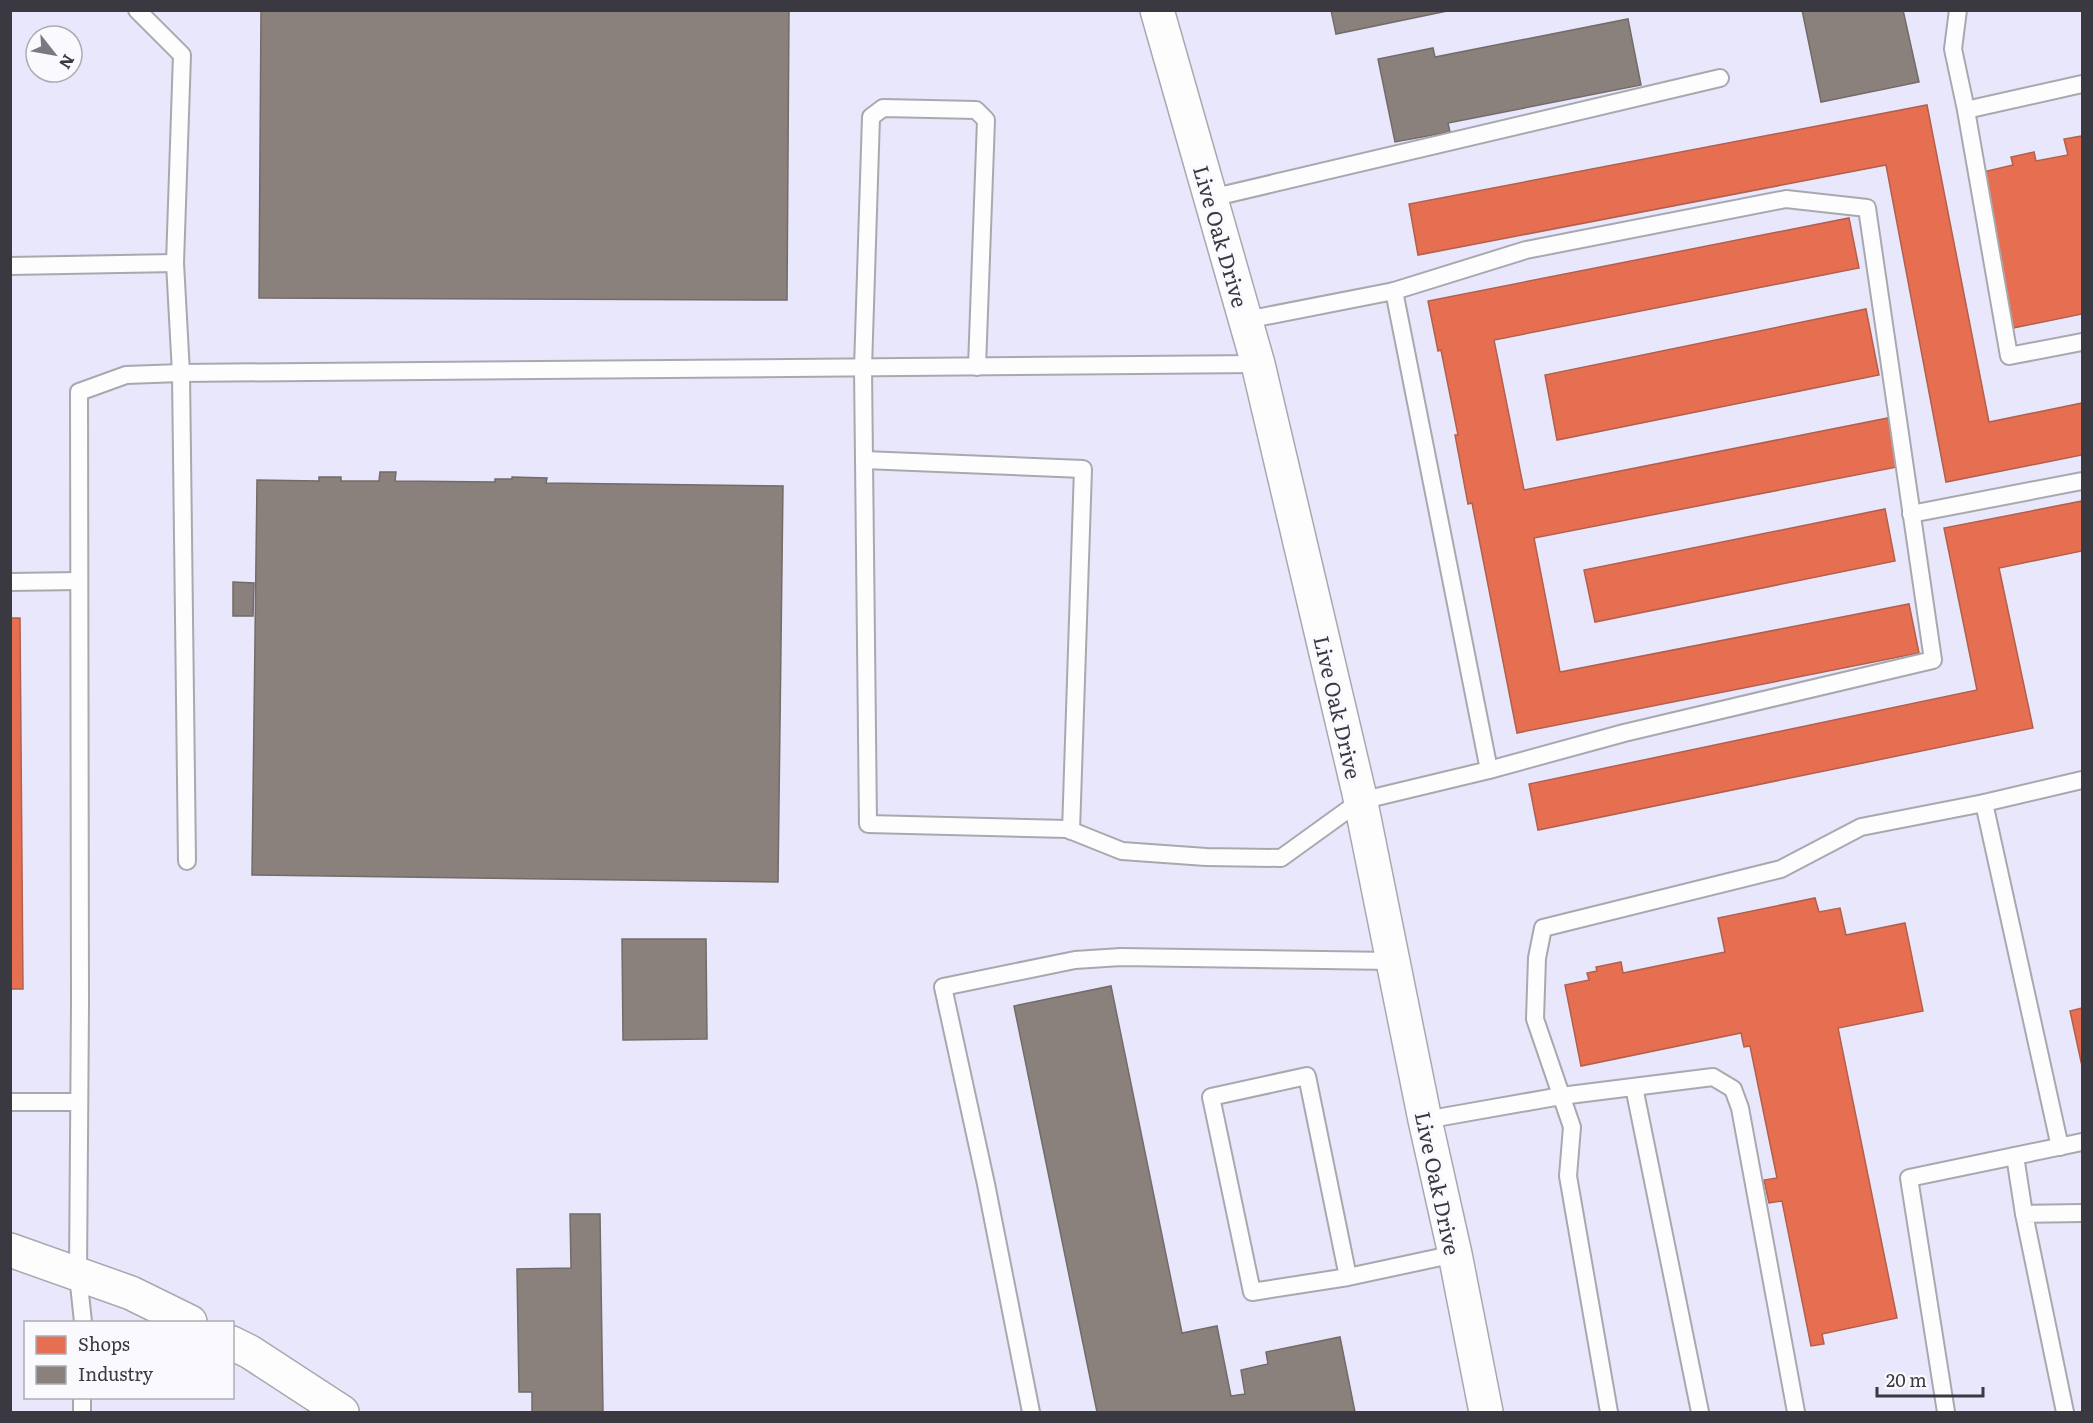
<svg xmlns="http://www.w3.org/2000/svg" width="2093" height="1423" viewBox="0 0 2093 1423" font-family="Literata,serif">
  <rect width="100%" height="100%" fill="#f0eff8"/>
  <path fill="#e9e7fb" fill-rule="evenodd" d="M 11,11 L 2082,11 L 2082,1412 L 11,1412 ZM 36,36 L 72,36 L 72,72 L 36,72 ZM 26,1322 L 232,1322 L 232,1398 L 26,1398 Z"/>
  <g fill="#e76f51" stroke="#b35f4c" stroke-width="1.5">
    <path d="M 1927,105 L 1989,422 L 2082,403 L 2082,455 L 1946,482 L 1886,165 L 1418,255 L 1409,204 Z"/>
    <path d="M 2082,136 L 2082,314 L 2013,328 L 1983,172 L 2013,165 L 2011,157 L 2034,152 L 2036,161 L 2068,155 L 2064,139 Z"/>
    <path d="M 1849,218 L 1859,268 L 1494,340 L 1524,490 L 1888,418 L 1897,467 L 1534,538 L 1560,672 L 1909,604 L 1919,653 L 1517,733 L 1472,503 L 1468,504 L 1455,435 L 1458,435 L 1441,350 L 1438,351 L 1428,301 Z"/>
    <path d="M 1866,309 L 1879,375 L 1557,440 L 1545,375 Z"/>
    <path d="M 2082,501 L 2082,551 L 1999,568 L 2033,728 L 1538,830 L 1529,784 L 1977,690 L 1944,528 Z"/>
    <path d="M 1885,509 L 1895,561 L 1595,622 L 1584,570 Z"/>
    <path d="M 10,618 L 20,618 L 23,989 L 10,989 Z"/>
    <path d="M 1815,898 L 1819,912 L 1840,908 L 1846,935 L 1905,923 L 1923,1011 L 1838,1028 L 1897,1318 L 1822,1334 L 1824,1344 L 1811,1346 L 1782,1201 L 1769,1203 L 1764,1180 L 1777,1178 L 1750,1046 L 1744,1047 L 1741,1033 L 1581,1066 L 1565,985 L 1589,980 L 1587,973 L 1597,971 L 1596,967 L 1621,962 L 1623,973 L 1725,952 L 1718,918 Z"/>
    <path d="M 2082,1008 L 2082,1066 L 2070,1011 Z"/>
  </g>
  <g fill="#8a817c" stroke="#726b6a" stroke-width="1.5">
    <path d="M 261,10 L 789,10 L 787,300 L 259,298 Z"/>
    <path d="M 1331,10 L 1452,10 L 1336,34 Z"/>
    <path d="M 1802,10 L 1903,10 L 1919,82 L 1821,102 Z"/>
    <path d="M 1628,19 L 1641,85 L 1448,123 L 1450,132 L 1395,142 L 1378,59 L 1433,48 L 1435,57 Z"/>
    <path d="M 380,472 L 396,472 L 395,481 L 495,482 L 495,479 L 512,479 L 512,477 L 547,478 L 546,483 L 783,486 L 778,882 L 252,875 L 257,480 L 319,481 L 319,477 L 341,477 L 341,481 L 379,481 Z"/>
    <path d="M 233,582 L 254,583 L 253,616 L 233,616 Z"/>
    <path d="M 622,939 L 706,939 L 707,1039 L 623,1040 Z"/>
    <path d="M 1111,986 L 1182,1333 L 1217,1326 L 1231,1396 L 1245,1394 L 1241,1370 L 1268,1364 L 1266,1352 L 1340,1337 L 1355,1412 L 1097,1412 L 1014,1006 Z"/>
    <path d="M 570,1214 L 600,1214 L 603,1412 L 532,1412 L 532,1392 L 519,1392 L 517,1269 L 571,1268 Z"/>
  </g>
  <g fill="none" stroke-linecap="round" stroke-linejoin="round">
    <g stroke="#a8a8af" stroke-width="20">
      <g id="lane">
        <path d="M 137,10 L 182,55 L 175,263 L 181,373 L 187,861"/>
        <path d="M 1958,10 L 1953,49 L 1966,110"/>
        <path d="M 2082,84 L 1966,110 L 2009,356 L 2082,342"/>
        <path d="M 1211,198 L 1720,78"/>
        <path d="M 10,266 L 175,263"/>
        <path d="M 1394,291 L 1526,250 L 1786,199 L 1867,208 L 1933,660 L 1624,733 L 1489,770"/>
        <path d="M 977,367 L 986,120 L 976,110 L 883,108 L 871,117 L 863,368 L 868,824 L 1067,829 L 1122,851 L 1206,857 L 1281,858 L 1360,801 L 1489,770 L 1394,291 L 1246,320"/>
        <path d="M 864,460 L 1083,469 L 1071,831"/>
        <path d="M 1911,514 L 2082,481"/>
        <path d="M 10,582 L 79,581"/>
        <path d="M 1984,803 L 2060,1147"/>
        <path d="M 1634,1087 L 1700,1412"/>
        <path d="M 10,1102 L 79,1102"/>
        <path d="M 1425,1120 L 1561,1096 L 1713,1077 L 1733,1089 L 1740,1108 L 1796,1412"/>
        <path d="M 2015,1156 L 2024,1214"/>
        <path d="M 1348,1277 L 1307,1076 L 1211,1097 L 1252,1292 L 1348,1277 L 1455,1254"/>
        <path d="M 83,1322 L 78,1275 L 80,1004 L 79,392 L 126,375 L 181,373 L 1258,364"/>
        <path d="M 82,1412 L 82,1398"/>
        <path d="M 1031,1412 L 986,1184 L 943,987 L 1075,960 L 1121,957 L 1393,961"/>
        <path d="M 1609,1412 L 1568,1176 L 1572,1127 L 1535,1019 L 1537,958 L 1543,928 L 1781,869 L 1861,827 L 1984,803 L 2082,780"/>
        <path d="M 1946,1412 L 1909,1178 L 2082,1142"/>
        <path d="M 2065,1412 L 2024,1214 L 2082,1213"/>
      </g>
    </g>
    <g stroke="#a8a8af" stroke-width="36">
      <g id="street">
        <path d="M 1157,10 L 1258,364 L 1359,793 L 1425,1120 L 1455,1254 L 1486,1412"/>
        <path d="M 10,1250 L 131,1293 L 190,1322"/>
        <path d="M 232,1343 L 250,1352 L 342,1412"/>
      </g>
    </g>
    <use href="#lane" stroke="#fdfdfe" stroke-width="16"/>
    <use href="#street" stroke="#fdfdfe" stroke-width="33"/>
  </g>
  <g text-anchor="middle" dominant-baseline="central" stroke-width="6" stroke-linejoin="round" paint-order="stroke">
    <g font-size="21" fill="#3a3941" stroke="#faf9fe">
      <text transform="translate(1222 236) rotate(74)">Live Oak Drive</text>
      <text transform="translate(1339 707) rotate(77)">Live Oak Drive</text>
      <text transform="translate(1439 1183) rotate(78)">Live Oak Drive</text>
    </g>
  </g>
  <rect width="2093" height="1423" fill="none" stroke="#3a3941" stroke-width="24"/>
  <rect x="24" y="1321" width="210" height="78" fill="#faf9fe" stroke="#adacb2" stroke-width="1.5"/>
  <rect x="36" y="1336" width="30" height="18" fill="#e76f51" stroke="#adacb2" stroke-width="1.5"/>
  <text x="78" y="1351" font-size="18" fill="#3a3941">Shops</text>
  <rect x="36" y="1366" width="30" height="18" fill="#8a817c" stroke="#adacb2" stroke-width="1.5"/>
  <text x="78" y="1381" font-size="18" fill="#3a3941">Industry</text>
  <g transform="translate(54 54) rotate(121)"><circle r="28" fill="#faf9fe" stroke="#adacb2" stroke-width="1.5"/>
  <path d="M0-4.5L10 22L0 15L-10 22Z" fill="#7a7981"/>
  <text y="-9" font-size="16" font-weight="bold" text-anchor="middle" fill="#3a3941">N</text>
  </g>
  <path d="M1877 1387v9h106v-9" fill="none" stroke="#3a3941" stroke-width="3"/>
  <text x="1886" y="1387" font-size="18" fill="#3a3941" stroke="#faf9fe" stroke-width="4.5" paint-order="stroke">20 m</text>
</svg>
